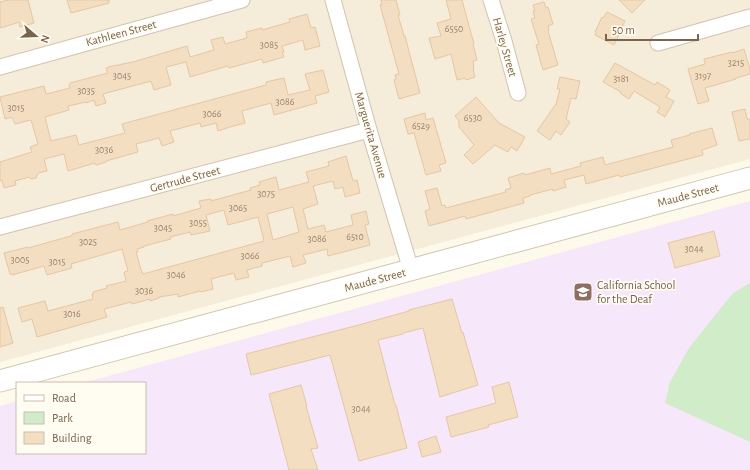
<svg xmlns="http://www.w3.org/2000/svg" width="750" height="470" viewBox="0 0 750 470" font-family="'Alegreya Sans',sans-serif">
  <rect width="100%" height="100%" fill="#fdf9eb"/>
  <path fill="#f5ecd9" d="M 0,0 L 750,0 L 750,159 L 0,362 Z"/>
  <path fill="#f6e7fa" d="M 750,201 L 750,470 L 0,470 L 0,406 L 17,401 L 17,453 L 145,453 L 145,383 L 83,383 Z"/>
  <path fill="#d1ecc8" d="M 750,283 L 750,442 L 665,403 L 670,382 L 689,348 L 733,293 Z"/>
  <g fill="#f3dec2" stroke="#e5c7a2" fill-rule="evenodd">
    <path d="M 8,0 L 28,0 L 34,23 L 20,27 L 19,22 L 1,28 L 1,27 L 0,27 L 0,2 Z"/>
    <path d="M 67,0 L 109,0 L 109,3 L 71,13 Z"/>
    <path d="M 381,0 L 396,0 L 400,15 L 398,15 L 404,36 L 405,36 L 420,93 L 399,99 L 394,80 L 396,79 L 395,75 L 399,74 L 380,5 L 382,5 Z"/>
    <path d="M 446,0 L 462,0 L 474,44 L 473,44 L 477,60 L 473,61 L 474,66 L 473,66 L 474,69 L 473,69 L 475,77 L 466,80 L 465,78 L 457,80 L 451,54 L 435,59 L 429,38 L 441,36 L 437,23 L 451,19 Z"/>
    <path d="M 619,0 L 645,0 L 632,13 Z"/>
    <path d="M 544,2 L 546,8 L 548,7 L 553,24 L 548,26 L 549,30 L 548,31 L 558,65 L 543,70 L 536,45 L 539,44 L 531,19 L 535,18 L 533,11 L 535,11 L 533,5 Z"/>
    <path d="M 607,12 L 625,21 L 619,33 L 620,33 L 614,45 L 595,35 L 596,32 L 595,32 L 602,17 L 603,18 Z"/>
    <path d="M 307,14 L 311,28 L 315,27 L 320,46 L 305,50 L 303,40 L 282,46 L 284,52 L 282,52 L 284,57 L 263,63 L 262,59 L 229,68 L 228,66 L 190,77 L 186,62 L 166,67 L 171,85 L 154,90 L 151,81 L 103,94 L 106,103 L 96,106 L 94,100 L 86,103 L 86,102 L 68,106 L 69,110 L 45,117 L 51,141 L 76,135 L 79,145 L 125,133 L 122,124 L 266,85 L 266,82 L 284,78 L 288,95 L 310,90 L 305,74 L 323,70 L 329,92 L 315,96 L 317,103 L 274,115 L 271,103 L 242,111 L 245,123 L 230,127 L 218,131 L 216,123 L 201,127 L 200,123 L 170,131 L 174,142 L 162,146 L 159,138 L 136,144 L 138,152 L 106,161 L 106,162 L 96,165 L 95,163 L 68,171 L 64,154 L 44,159 L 47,171 L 38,173 L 36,178 L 31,179 L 29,177 L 15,181 L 16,185 L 4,188 L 2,180 L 0,181 L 0,162 L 32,152 L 30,147 L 38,144 L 31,120 L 15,124 L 12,117 L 5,119 L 0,97 L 44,86 L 46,94 L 70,88 L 69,85 L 70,83 L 108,73 L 106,68 L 108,68 L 108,67 L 133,62 L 187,46 L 190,57 L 214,50 L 211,40 L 223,37 L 225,44 L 247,38 L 246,32 L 262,28 L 262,30 L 290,22 L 289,19 Z"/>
    <path d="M 744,49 L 750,69 L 750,74 L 736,78 L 736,79 L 705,88 L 709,101 L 698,104 L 688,69 L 705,64 L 704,59 L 732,52 L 732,53 Z"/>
    <path d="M 615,63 L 655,85 L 657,82 L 670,90 L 666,97 L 674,101 L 665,117 L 657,112 L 660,107 L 634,91 L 629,99 L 620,93 L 621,92 L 603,82 Z"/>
    <path d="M 560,77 L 580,81 L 576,99 L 571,98 L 566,119 L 570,122 L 561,135 L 556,131 L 550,140 L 537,131 L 556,104 L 560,89 L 557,89 Z"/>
    <path d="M 476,97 L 499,123 L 525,137 L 517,151 L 511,147 L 508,152 L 495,145 L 473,164 L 464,155 L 474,145 L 459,127 L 459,121 L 455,116 Z"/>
    <path d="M 745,109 L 747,119 L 750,119 L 750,139 L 739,141 L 732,112 Z"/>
    <path d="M 425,113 L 426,120 L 433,118 L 446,163 L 439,165 L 441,171 L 426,175 L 414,133 L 408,134 L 404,119 Z"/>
    <path d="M 712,128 L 717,145 L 702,150 L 703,155 L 620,177 L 619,175 L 586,184 L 584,175 L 564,180 L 566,187 L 553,191 L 553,189 L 530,195 L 530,196 L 523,198 L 524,203 L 466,219 L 465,216 L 429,226 L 425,211 L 430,209 L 425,191 L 437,188 L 442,206 L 445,205 L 446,208 L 506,192 L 505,190 L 511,188 L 508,178 L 524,173 L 525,175 L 550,168 L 551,174 L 581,166 L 580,163 L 603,157 L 605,165 L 673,147 L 671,140 L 690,135 L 689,134 Z"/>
    <path d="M 346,156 L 353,181 L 357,180 L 360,193 L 345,197 L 343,187 L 335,189 L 333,181 L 313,186 L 318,204 L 303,209 L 308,229 L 324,225 L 326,232 L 353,225 L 351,215 L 366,211 L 369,224 L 365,225 L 370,245 L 328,256 L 327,249 L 303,255 L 306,263 L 293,267 L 290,256 L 262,263 L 262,266 L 247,270 L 249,277 L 236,280 L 234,273 L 211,279 L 213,289 L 201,292 L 200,291 L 178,297 L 178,294 L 159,297 L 159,298 L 150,301 L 150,299 L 132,304 L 131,302 L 104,309 L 107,317 L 37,337 L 32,319 L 22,322 L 18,308 L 45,301 L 48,311 L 93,299 L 92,294 L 93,294 L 93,292 L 107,288 L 106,286 L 126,281 L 124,272 L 128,271 L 122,249 L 71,264 L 72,268 L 47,275 L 44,266 L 12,275 L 12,274 L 10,274 L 4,253 L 28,247 L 28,248 L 71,236 L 72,235 L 72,234 L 118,222 L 120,230 L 148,222 L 147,221 L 173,214 L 173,216 L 201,208 L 199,201 L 211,199 L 211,201 L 251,190 L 250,188 L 260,185 L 259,182 L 276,177 L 279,190 L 309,182 L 306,172 L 329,166 L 328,162 ZM 293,207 L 299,232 L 273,240 L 267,214 ZM 224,210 L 228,225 L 258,217 L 264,241 L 143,274 L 143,273 L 142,273 L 136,252 L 138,252 L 137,249 L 144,247 L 144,246 L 171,239 L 170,237 L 190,232 L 191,235 L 210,231 L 206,215 Z"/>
    <path d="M 714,231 L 720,256 L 675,268 L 668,243 Z"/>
    <path d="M 452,299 L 462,333 L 463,332 L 478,385 L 440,397 L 423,328 L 403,333 L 403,334 L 378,340 L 395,405 L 396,405 L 407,448 L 359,461 L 330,355 L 251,375 L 246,354 L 355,326 L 409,311 L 409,310 Z"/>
    <path d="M 3,307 L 13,343 L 0,347 L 0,308 Z"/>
    <path d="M 509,382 L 518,417 L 488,425 L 489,427 L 451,437 L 446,417 L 496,403 L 492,387 Z"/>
    <path d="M 301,385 L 307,406 L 306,406 L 318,448 L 311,449 L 318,470 L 289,470 L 269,394 Z"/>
    <path d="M 436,436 L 441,452 L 422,457 L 418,442 Z"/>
  </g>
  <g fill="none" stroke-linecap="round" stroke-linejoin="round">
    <g stroke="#d0c3af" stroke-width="17">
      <g id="street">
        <path d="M 333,0 L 369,130 L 411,270"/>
        <path d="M 491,0 L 504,41 L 518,93"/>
        <path d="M 658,43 L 750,17"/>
        <path d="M 0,67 L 242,0"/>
        <path d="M 0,227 L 369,130"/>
      </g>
    </g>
    <g stroke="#d3c4ad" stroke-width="23">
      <path id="secondary" d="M 0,381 L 750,178"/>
    </g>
    <use href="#street" stroke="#fff" stroke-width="15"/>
    <use href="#secondary" stroke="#fff" stroke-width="21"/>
  </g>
  <defs>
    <g id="school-square" transform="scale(1)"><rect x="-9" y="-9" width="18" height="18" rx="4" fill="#8d6e63" stroke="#fffcf2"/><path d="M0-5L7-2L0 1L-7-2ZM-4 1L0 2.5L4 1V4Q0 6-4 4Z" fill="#fff"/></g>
  </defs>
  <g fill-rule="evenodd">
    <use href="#school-square" x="583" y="292"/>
  </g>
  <g text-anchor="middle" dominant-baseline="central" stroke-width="3.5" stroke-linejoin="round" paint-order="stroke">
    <g font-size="10" fill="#98826a">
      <text x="454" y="29">6550</text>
      <text x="269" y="45">3085</text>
      <text x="736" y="63">3215</text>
      <text x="122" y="76">3045</text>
      <text x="703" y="76">3197</text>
      <text x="621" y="79">3181</text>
      <text x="86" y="91">3035</text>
      <text x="285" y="102">3086</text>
      <text x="16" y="108">3015</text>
      <text x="212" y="114">3066</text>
      <text x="473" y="118">6530</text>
      <text x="421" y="126">6529</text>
      <text x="104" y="150">3036</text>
      <text x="266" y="194">3075</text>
      <text x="238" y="208">3065</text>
      <text x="198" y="223">3055</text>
      <text x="163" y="228">3045</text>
      <text x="355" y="237">6510</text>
      <text x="317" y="239">3086</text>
      <text x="88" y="242">3025</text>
      <text x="694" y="249">3044</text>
      <text x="250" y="256">3066</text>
      <text x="20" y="260">3005</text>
      <text x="57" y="262">3015</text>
      <text x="176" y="275">3046</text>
      <text x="144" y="291">3036</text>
      <text x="72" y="314">3016</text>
      <text x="361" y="409">3044</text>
    </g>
    <g font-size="12" fill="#79644d" stroke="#fffcf2">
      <text transform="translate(121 33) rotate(-15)">Kathleen Street</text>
      <text transform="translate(505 47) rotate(74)">Harley Street</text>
      <text transform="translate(371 135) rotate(74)">Marguerita Avenue</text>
      <text transform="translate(185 179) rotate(-15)">Gertrude Street</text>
      <text transform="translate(688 195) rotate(-15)">Maude Street</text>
      <text transform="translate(375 280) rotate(-15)">Maude Street</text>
    </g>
    <g font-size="12" fill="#785e54" stroke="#fffcf2" text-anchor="start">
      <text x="597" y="285">California School<tspan x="597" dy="14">for the Deaf</tspan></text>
    </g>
  </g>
  <rect x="16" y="382" width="130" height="72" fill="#fffcf2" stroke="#c9bfb0"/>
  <rect x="24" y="395" width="20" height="6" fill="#ffffff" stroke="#c9bfb0"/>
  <text x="52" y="402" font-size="12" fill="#79644d">Road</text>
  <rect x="24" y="412" width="20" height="12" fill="#d1ecc8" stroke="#c9bfb0"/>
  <text x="52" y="422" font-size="12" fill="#79644d">Park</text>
  <rect x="24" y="432" width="20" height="12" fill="#f3dec2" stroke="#c9bfb0"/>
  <text x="52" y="442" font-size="12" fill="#79644d">Building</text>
  <g transform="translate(36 36) rotate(109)" stroke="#fffcf2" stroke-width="3" paint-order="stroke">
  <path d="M0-3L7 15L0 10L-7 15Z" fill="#79644d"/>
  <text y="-6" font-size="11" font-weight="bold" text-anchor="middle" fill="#79644d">N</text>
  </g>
  <path d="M606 34v6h92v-6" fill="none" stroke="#79644d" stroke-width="2"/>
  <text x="612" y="34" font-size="12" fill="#79644d" stroke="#fffcf2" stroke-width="3" paint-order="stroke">50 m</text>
</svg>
